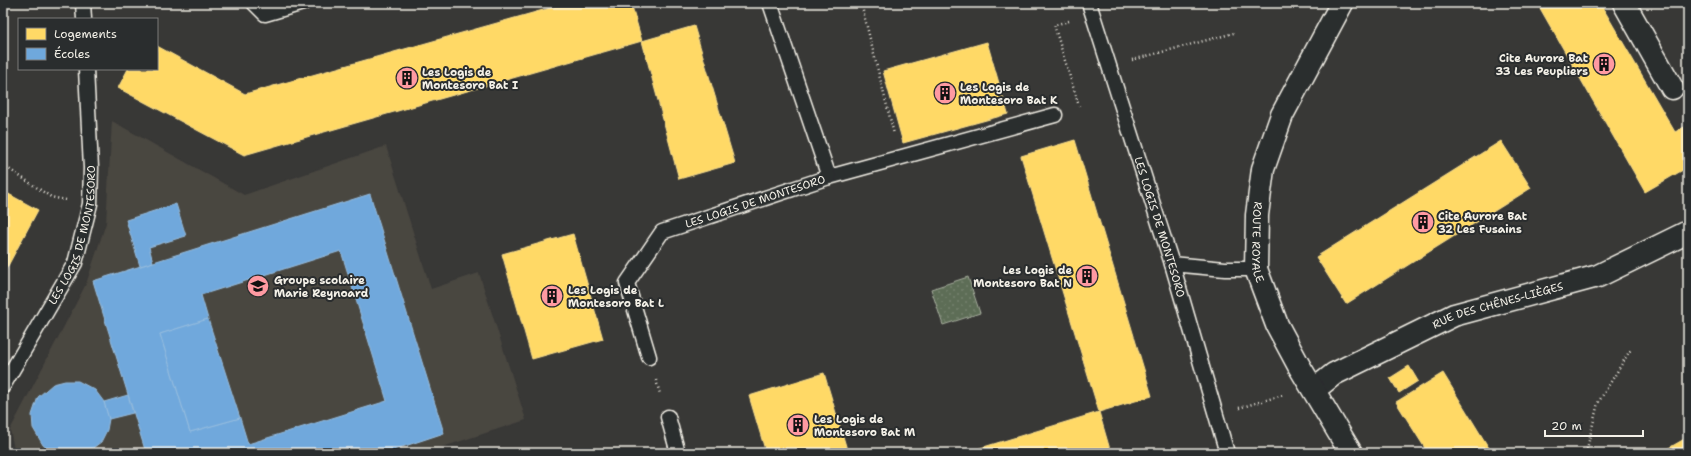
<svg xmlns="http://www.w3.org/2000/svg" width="1691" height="456" viewBox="0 0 1691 456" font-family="'Shantell Sans',sans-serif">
  <defs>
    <pattern id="park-dots" width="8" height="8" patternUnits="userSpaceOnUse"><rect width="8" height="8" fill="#5d6d56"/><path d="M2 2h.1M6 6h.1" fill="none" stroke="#75826e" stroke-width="1.8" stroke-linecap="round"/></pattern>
  </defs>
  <rect width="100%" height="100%" fill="#383836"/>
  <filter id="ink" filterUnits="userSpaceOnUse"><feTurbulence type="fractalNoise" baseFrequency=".025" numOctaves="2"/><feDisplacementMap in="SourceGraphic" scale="8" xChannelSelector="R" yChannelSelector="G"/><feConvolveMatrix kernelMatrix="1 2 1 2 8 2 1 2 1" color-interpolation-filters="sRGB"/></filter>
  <g filter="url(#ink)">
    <path fill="#494640" d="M 112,121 L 244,195 L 386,146 L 431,289 L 479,273 L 526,420 L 424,453 L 15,453 L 10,430 L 86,284 L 106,223 Z"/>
    <path fill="url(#park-dots)" stroke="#a8af9f" d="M 968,277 L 980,313 L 943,325 L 931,289 Z"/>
    <g fill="#ffd966" stroke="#fce08d">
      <path d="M 568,3 L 631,3 L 642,41 L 244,155 L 118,88 L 128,69 L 157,69 L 157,46 L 245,94 Z"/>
      <path d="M 1537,3 L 1600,3 L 1675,132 L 1688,125 L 1688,167 L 1645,192 Z"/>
      <path d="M 694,26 L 735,163 L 679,179 L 642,41 Z"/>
      <path d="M 987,42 L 1008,114 L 903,143 L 883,71 Z"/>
      <path d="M 1075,140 L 1152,396 L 1099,412 L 1021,156 Z"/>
      <path d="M 1501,141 L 1531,188 L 1346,304 L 1316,257 Z"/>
      <path d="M 3,191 L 38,210 L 3,275 Z"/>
      <path d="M 573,234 L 603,339 L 532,359 L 502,254 Z"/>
      <path d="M 1409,366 L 1418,381 L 1399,393 L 1390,378 Z"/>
      <path d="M 824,373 L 848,453 L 766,453 L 749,396 Z"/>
      <path d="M 1443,373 L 1492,453 L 1428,453 L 1396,402 Z"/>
      <path d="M 1099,412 L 1111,453 L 964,453 Z"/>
      <path d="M 1688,437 L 1688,453 L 1660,453 Z"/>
    </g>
    <g fill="#6fa8dc" stroke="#97bee0" fill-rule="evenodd">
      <path d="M 370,194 L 444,433 L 384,453 L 146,453 L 93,281 ZM 341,251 L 387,401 L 248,444 L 240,418 L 190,432 L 160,334 L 208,319 L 201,295 Z"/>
      <path d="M 176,204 L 186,236 L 149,247 L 153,262 L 140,266 L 126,220 Z"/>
      <path d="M 208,319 L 240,418 L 190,432 L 160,334 Z"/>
      <path d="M 65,381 L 78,381 L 95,390 L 104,402 L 109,419 L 107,430 L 101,442 L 86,453 L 54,453 L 43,445 L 33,428 L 32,415 L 38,397 L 53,384 Z"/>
      <path d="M 128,395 L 133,413 L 109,419 L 104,402 Z"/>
    </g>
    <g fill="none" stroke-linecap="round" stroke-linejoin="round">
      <g stroke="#f4f1e8" stroke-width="17">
        <g id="service">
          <path d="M 83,3 L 84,19"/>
          <path d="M 254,3 L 265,14 L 303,3"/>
          <path id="s1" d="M 1089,3 L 1172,264 L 1227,453"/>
          <path d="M 829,177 L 1055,115"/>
          <path d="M 1172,264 L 1225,269 L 1256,269"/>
          <path id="s2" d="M 649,357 L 627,283 L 662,232 L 829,177 L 770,3"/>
          <path id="s3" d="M 3,386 L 75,263 L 90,204 L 91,168 L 86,69"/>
          <path d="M 668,417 L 678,453"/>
        </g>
      </g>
      <g stroke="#f4f1e8" stroke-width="25">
        <g id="minor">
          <path d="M 1624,3 L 1672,88"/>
          <path id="s4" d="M 1314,390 L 1334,374 L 1454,315 L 1598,276 L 1688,232"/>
        </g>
      </g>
      <g stroke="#f4f1e8" stroke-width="25">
        <g id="secondary">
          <path id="s5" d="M 1342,3 L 1282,115 L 1263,169 L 1257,215 L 1256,269 L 1277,325 L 1299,366 L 1351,453"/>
        </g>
      </g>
      <g stroke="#f4f1e8" stroke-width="2.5" stroke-dasharray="1 3" stroke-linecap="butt">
        <path d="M 861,3 L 894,134"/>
        <path d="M 1069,21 L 1054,25 L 1079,106"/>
        <path d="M 1132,60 L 1234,33"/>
        <path d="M 3,165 L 51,197 L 66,200"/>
        <path d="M 656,380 L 660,394"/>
        <path d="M 1239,408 L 1283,395"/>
        <path d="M 1586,453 L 1598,403 L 1631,349"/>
      </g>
      <use href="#service" stroke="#2a2d2e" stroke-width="14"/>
      <use href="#minor" stroke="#2a2d2e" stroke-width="22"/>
      <use href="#secondary" stroke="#2a2d2e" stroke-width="22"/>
    </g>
  </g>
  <defs>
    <g id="building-disc" transform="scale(1.15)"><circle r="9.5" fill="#ff9aa2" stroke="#2a2d2e"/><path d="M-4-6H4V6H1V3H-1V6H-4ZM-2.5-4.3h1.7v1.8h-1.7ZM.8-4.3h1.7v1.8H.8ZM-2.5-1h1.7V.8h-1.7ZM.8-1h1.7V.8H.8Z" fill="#111"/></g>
    <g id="school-disc" transform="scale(1.15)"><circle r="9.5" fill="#ff9aa2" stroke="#2a2d2e"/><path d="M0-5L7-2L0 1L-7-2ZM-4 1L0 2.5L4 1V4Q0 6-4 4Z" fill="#111"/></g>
  </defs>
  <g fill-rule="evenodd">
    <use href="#building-disc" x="1604" y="64"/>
    <use href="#building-disc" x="407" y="78"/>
    <use href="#building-disc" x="945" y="93"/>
    <use href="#building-disc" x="1423" y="222"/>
    <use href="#building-disc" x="1087" y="276"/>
    <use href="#school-disc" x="258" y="286"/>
    <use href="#building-disc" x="552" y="296"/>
    <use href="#building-disc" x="798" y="425"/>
  </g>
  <g text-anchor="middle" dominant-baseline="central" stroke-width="4" stroke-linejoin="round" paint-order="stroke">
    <g font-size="11" font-weight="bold" fill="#f4f1e8" stroke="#2a2d2e" text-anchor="start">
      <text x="1588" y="58" text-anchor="end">Cite Aurore Bat<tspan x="1588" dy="13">33 Les Peupliers</tspan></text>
      <text x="422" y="72">Les Logis de<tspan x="422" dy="13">Montesoro Bat I</tspan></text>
      <text x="960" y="87">Les Logis de<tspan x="960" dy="13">Montesoro Bat K</tspan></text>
      <text x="1438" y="216">Cite Aurore Bat<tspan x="1438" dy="13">32 Les Fusains</tspan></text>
      <text x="1072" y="270" text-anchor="end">Les Logis de<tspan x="1072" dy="13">Montesoro Bat N</tspan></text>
      <text x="274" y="280">Groupe scolaire<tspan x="274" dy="13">Marie Reynoard</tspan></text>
      <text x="568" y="290">Les Logis de<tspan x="568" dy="13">Montesoro Bat L</tspan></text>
      <text x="814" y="419">Les Logis de<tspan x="814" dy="13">Montesoro Bat M</tspan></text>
    </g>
    <g font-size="11" fill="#f4f1e8" stroke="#2a2d2e">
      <text stroke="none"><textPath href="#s2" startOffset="237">LES LOGIS DE MONTESORO</textPath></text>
      <text stroke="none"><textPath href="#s1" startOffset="235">LES LOGIS DE MONTESORO</textPath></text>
      <text stroke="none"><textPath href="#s3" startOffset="169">LES LOGIS DE MONTESORO</textPath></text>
      <text stroke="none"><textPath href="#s5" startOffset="258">ROUTE ROYALE</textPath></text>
      <text stroke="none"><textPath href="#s4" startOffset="204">RUE DES CHÊNES-LIÈGES</textPath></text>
    </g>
  </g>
  <rect width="1691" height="456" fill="none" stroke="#2a2d2e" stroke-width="16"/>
  <rect x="8" y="8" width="1675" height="440" fill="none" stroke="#f4f1e8" stroke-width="1.5" filter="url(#ink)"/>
  <rect x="18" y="18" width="140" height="52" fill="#2a2d2e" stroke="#7b7b78"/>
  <rect x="26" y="28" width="20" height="12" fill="#ffd966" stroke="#7b7b78"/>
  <text x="54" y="38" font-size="12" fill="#f4f1e8">Logements</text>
  <rect x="26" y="48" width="20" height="12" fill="#6fa8dc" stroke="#7b7b78"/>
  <text x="54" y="58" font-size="12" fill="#f4f1e8">Écoles</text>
  <path d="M1545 430v6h98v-6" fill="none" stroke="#f4f1e8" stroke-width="2"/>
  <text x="1551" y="430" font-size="12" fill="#f4f1e8" stroke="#2a2d2e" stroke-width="3" paint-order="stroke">20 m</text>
</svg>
